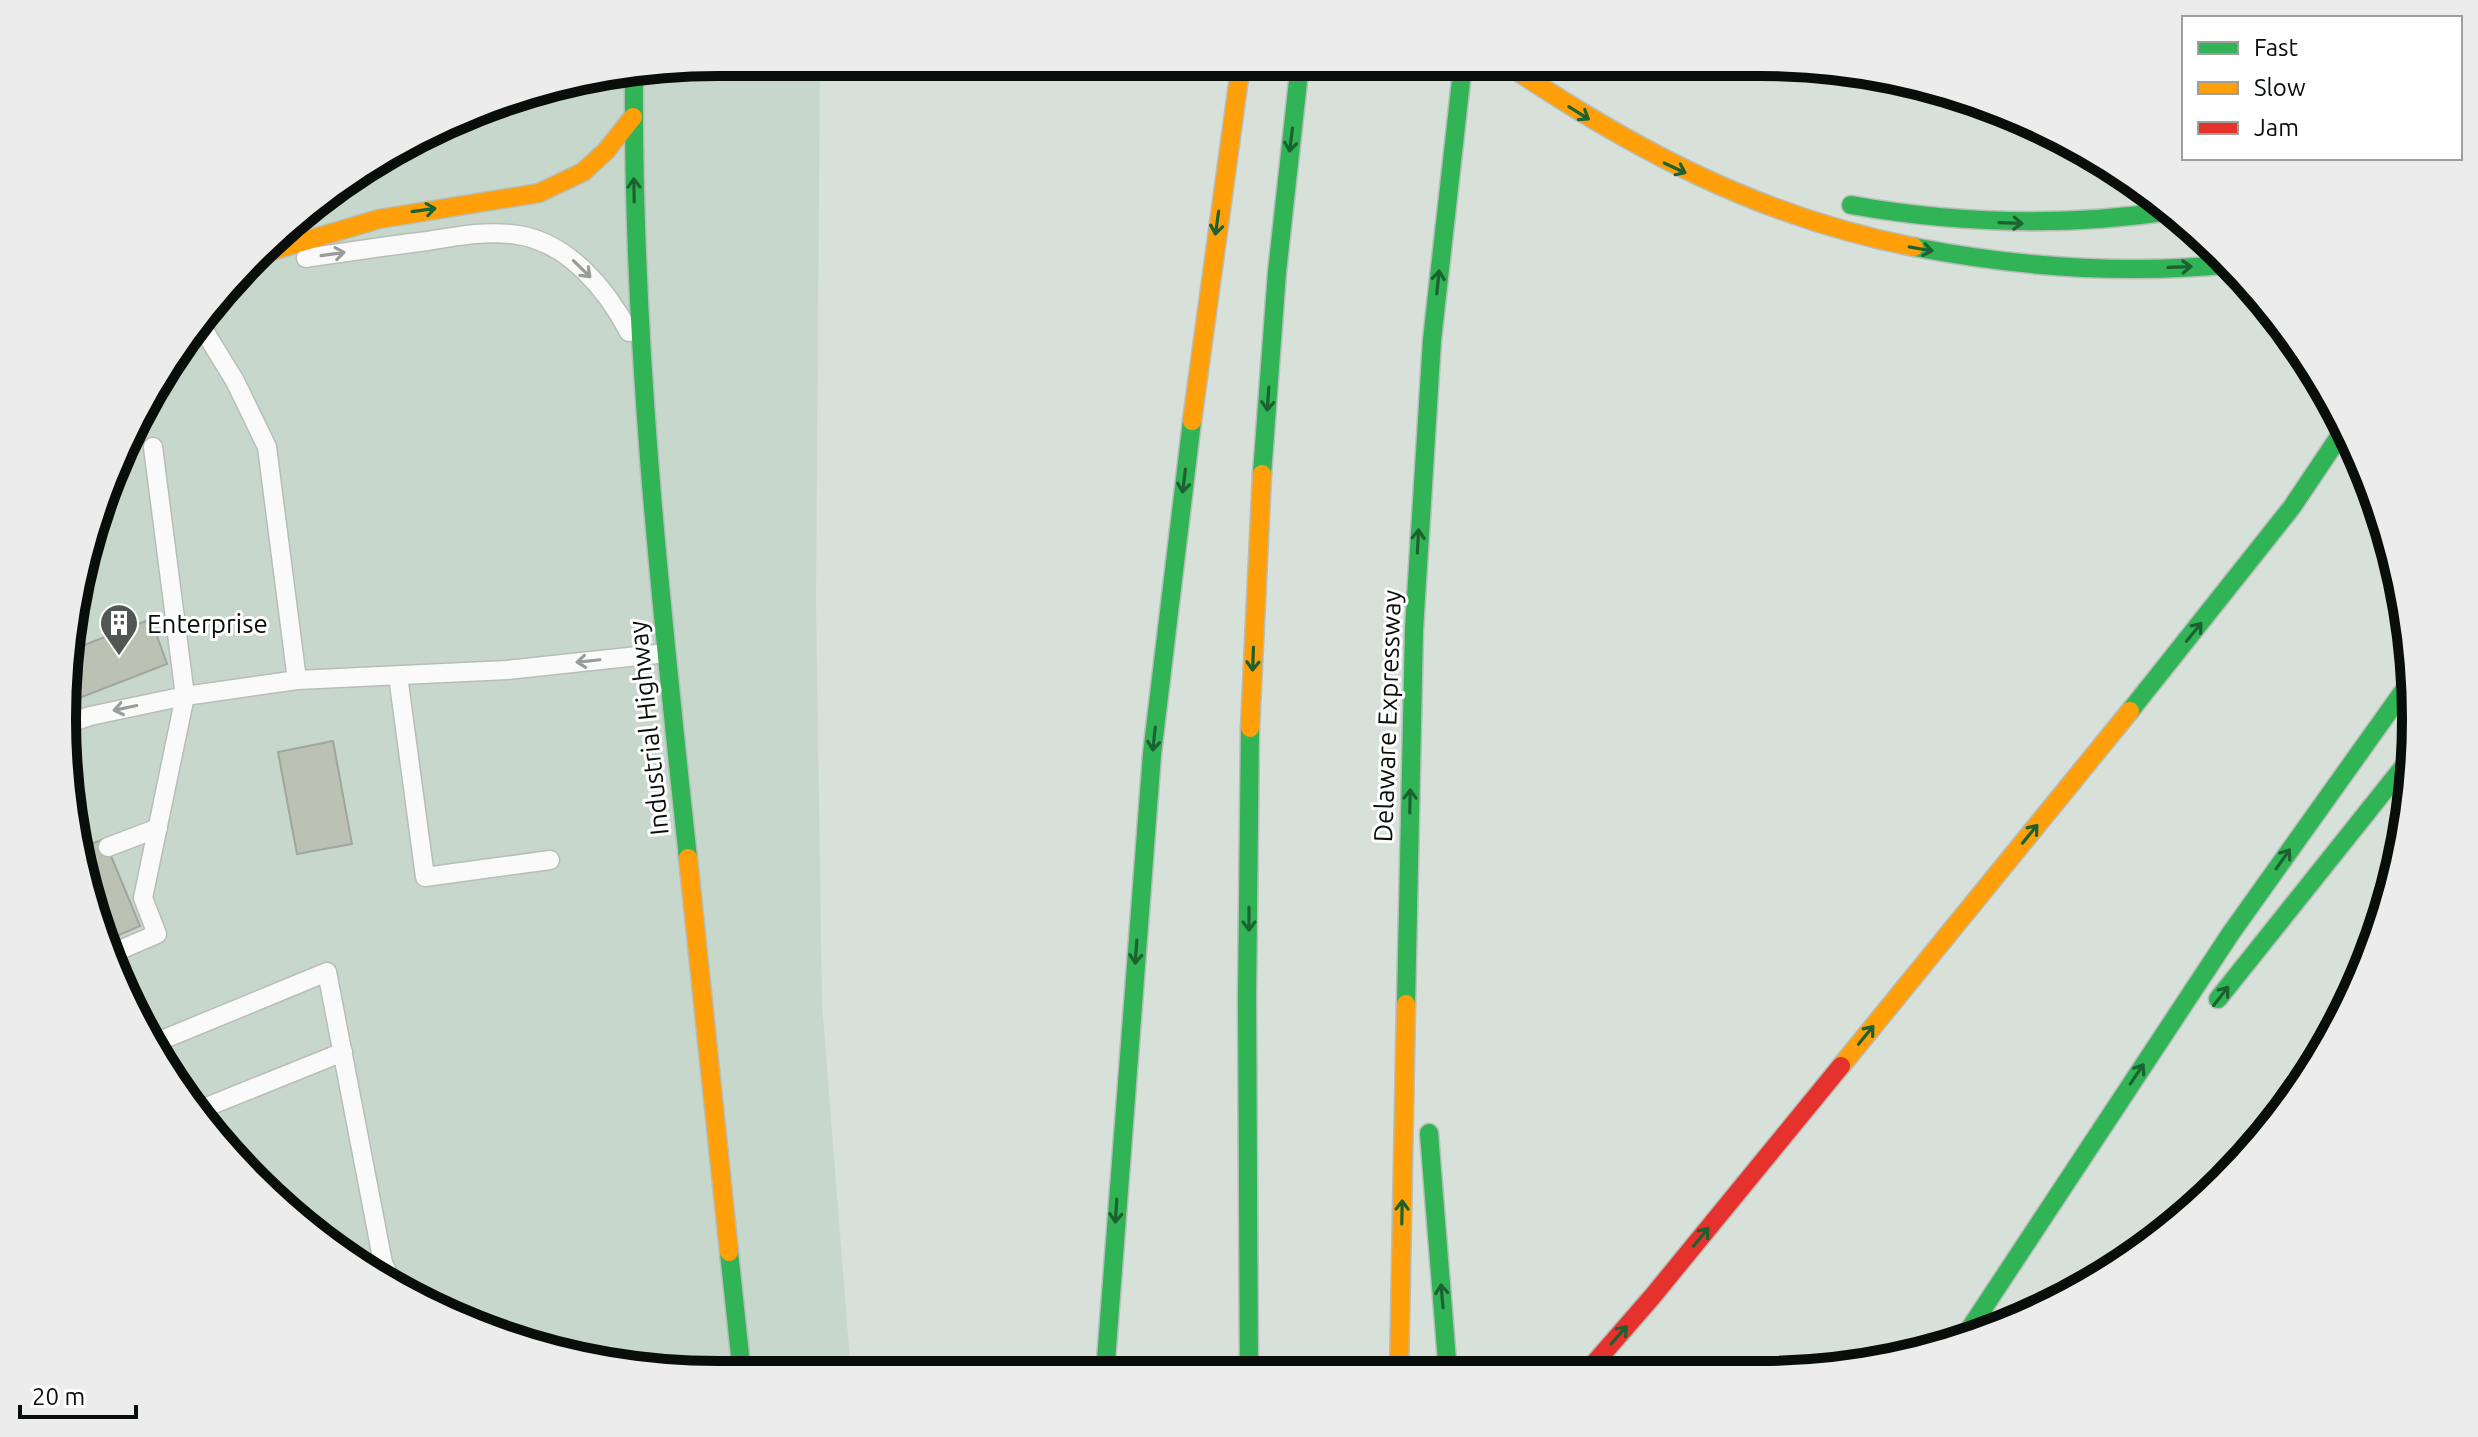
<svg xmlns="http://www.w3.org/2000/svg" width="2478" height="1437" viewBox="0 0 2478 1437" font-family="Ubuntu,sans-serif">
  <rect width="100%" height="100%" fill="#d8e0da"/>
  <path fill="#c7d7cb" d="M 719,62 L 820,62 L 816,601 L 822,1004 L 851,1374 L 675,1374 L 507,1340 L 354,1265 L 225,1151 L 112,969 L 63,761 L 85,548 L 173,353 L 319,197 L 508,97 Z"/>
  <g fill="#bbc2b3" stroke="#a0a59f" stroke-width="2">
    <path d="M 151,619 L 167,664 L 69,702 L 74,649 Z"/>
    <path d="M 333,741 L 352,844 L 297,854 L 278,752 Z"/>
    <path d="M 104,839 L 140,926 L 105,941 L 83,847 Z"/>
  </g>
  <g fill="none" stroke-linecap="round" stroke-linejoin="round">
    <g stroke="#b7beb9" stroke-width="21">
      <g id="lane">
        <path d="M 306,258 C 347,252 387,246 427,241 C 457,236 488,230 518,235 C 569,243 607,290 629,332"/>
        <path d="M 200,324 L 235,381 L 267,447 L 297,680"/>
        <path d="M 398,676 L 425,877 L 550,860"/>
        <path d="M 67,724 L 90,716 L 185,696 L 297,680 L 507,670 L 666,653"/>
        <path d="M 108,847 L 158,828"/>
        <path d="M 108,955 L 157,934 L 143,898 L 185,696 L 153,447"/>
        <path d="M 157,1042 L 327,972 L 383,1263 L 393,1284"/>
        <path d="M 199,1110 L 343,1052"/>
        <path d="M 356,1265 L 383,1263"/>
      </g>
    </g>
    <g stroke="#b7beb9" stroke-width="21">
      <g id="fast">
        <path d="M 634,76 C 632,338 660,598 688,858"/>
        <path d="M 1851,205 C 1958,224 2063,227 2171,211"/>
        <path d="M 1914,247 C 2018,267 2127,275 2232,264"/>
        <path d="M 1262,474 L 1277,272 L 1300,63"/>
        <path d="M 2130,711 L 2292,507 L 2345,428"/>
        <path d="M 2218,999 L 2412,756"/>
        <path d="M 1406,1004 L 1414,630 L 1432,340 L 1463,63"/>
        <path d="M 1429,1133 L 1448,1374"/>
        <path d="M 729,1252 L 742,1374"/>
        <path d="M 1961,1342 L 2231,933 L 2412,679"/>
        <path d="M 1105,1374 L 1152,754 L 1192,421"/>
        <path d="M 1249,1374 L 1247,998 L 1250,728"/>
      </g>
    </g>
    <g stroke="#b7beb9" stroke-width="21">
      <g id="slow">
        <path d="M 1505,63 C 1634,150 1760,217 1914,247"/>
        <path d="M 268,252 L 379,219 L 539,193 L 583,172 L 606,151 L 633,117"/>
        <path d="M 1192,421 L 1241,63"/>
        <path d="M 1250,728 L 1262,474"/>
        <path d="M 688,858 L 729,1252"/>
        <path d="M 1841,1066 L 2130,711"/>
        <path d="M 1399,1374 L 1406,1004"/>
      </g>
    </g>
    <g stroke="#b7beb9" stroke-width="21">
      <path id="jam" d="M 1585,1374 L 1652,1297 L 1841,1066"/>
    </g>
    <use href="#lane" stroke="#f9faf9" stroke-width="18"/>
    <use href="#fast" stroke="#30b455" stroke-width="18"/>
    <use href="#slow" stroke="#ff9f0a" stroke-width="18"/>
    <use href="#jam" stroke="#e5322d" stroke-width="18"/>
  </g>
  <defs><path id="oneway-shaft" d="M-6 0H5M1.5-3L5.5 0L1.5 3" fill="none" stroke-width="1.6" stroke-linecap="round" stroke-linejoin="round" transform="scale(2)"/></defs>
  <g stroke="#1c6130">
    <use href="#oneway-shaft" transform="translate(1579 113) rotate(32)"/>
    <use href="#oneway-shaft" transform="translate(1291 140) rotate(97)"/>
    <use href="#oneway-shaft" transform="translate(1675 168) rotate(25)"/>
    <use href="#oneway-shaft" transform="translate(634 190) rotate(-91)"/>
    <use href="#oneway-shaft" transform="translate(424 210) rotate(-8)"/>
    <use href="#oneway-shaft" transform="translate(1217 223) rotate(98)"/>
    <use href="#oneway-shaft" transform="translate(2011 223) rotate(2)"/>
    <use href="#oneway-shaft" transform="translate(1921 249) rotate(10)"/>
    <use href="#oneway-shaft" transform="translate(2180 267) rotate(-2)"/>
    <use href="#oneway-shaft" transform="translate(1438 282) rotate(-84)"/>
    <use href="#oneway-shaft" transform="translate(1268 399) rotate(94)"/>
    <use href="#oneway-shaft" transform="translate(1184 481) rotate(97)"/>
    <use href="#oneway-shaft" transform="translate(1418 541) rotate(-87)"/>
    <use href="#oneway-shaft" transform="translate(2194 632) rotate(-51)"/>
    <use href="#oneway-shaft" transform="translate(1253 659) rotate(92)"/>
    <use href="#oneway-shaft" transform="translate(1154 739) rotate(96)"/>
    <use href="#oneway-shaft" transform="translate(1410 801) rotate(-89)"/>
    <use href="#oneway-shaft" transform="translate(2030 834) rotate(-51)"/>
    <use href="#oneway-shaft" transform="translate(2283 859) rotate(-55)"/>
    <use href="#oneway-shaft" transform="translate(1249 919) rotate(90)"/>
    <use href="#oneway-shaft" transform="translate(1136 952) rotate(94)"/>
    <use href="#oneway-shaft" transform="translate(2221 996) rotate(-52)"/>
    <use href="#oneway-shaft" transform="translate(1866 1035) rotate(-51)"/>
    <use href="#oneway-shaft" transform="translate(2137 1074) rotate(-56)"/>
    <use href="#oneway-shaft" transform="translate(1116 1211) rotate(94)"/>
    <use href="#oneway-shaft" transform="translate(1402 1212) rotate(-89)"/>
    <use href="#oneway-shaft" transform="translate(1701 1237) rotate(-51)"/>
    <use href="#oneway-shaft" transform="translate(1442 1296) rotate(-95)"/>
    <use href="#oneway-shaft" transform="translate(1619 1335) rotate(-49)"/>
  </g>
  <g stroke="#999c99">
    <use href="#oneway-shaft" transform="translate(333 254) rotate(-8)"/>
    <use href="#oneway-shaft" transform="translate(582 269) rotate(44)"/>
    <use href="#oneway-shaft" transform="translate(588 661) rotate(174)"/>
    <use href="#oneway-shaft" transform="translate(125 708) rotate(168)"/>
  </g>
  <defs>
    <g id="building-pin" transform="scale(2)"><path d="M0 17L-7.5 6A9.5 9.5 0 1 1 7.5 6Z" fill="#515853" stroke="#fff"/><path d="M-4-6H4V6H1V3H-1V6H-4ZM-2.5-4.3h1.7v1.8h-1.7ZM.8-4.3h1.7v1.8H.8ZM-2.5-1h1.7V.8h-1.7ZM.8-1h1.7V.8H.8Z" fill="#fff"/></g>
  </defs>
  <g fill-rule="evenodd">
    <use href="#building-pin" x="119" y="623"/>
  </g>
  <g text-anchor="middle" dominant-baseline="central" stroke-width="6" stroke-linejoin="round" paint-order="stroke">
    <g font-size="26" fill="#090e0a" stroke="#fff" text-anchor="start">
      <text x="147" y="623">Enterprise</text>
    </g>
    <g font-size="26" fill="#090e0a" stroke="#fff">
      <text transform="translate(1387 716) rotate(-88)">Delaware Expressway</text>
      <text transform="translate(648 728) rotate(-96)">Industrial Highway</text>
    </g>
  </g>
  <path d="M0 0H2478V1437H0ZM718 76H1760A642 642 0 0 1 2402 718V719A642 642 0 0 1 1760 1361H718A642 642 0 0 1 76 719V718A642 642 0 0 1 718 76Z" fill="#ebeceb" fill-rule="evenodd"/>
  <path fill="none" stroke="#090e0a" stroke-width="10" d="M718 76H1760A642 642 0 0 1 2402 718V719A642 642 0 0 1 1760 1361H718A642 642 0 0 1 76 719V718A642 642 0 0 1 718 76Z"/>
  <rect x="2182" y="16" width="280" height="144" fill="#ffffff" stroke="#9d9f9d" stroke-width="2"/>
  <rect x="2198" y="42" width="40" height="12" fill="#30b455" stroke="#9d9f9d" stroke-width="2"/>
  <text x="2254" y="56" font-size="24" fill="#090e0a">Fast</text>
  <rect x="2198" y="82" width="40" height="12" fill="#ff9f0a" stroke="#9d9f9d" stroke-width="2"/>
  <text x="2254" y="96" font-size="24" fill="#090e0a">Slow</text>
  <rect x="2198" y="122" width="40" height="12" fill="#e5322d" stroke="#9d9f9d" stroke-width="2"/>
  <text x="2254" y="136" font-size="24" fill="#090e0a">Jam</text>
  <path d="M20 1405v12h116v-12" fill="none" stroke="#090e0a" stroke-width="4"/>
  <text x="32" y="1405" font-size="24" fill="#090e0a" stroke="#ffffff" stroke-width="6" paint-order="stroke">20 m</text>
</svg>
